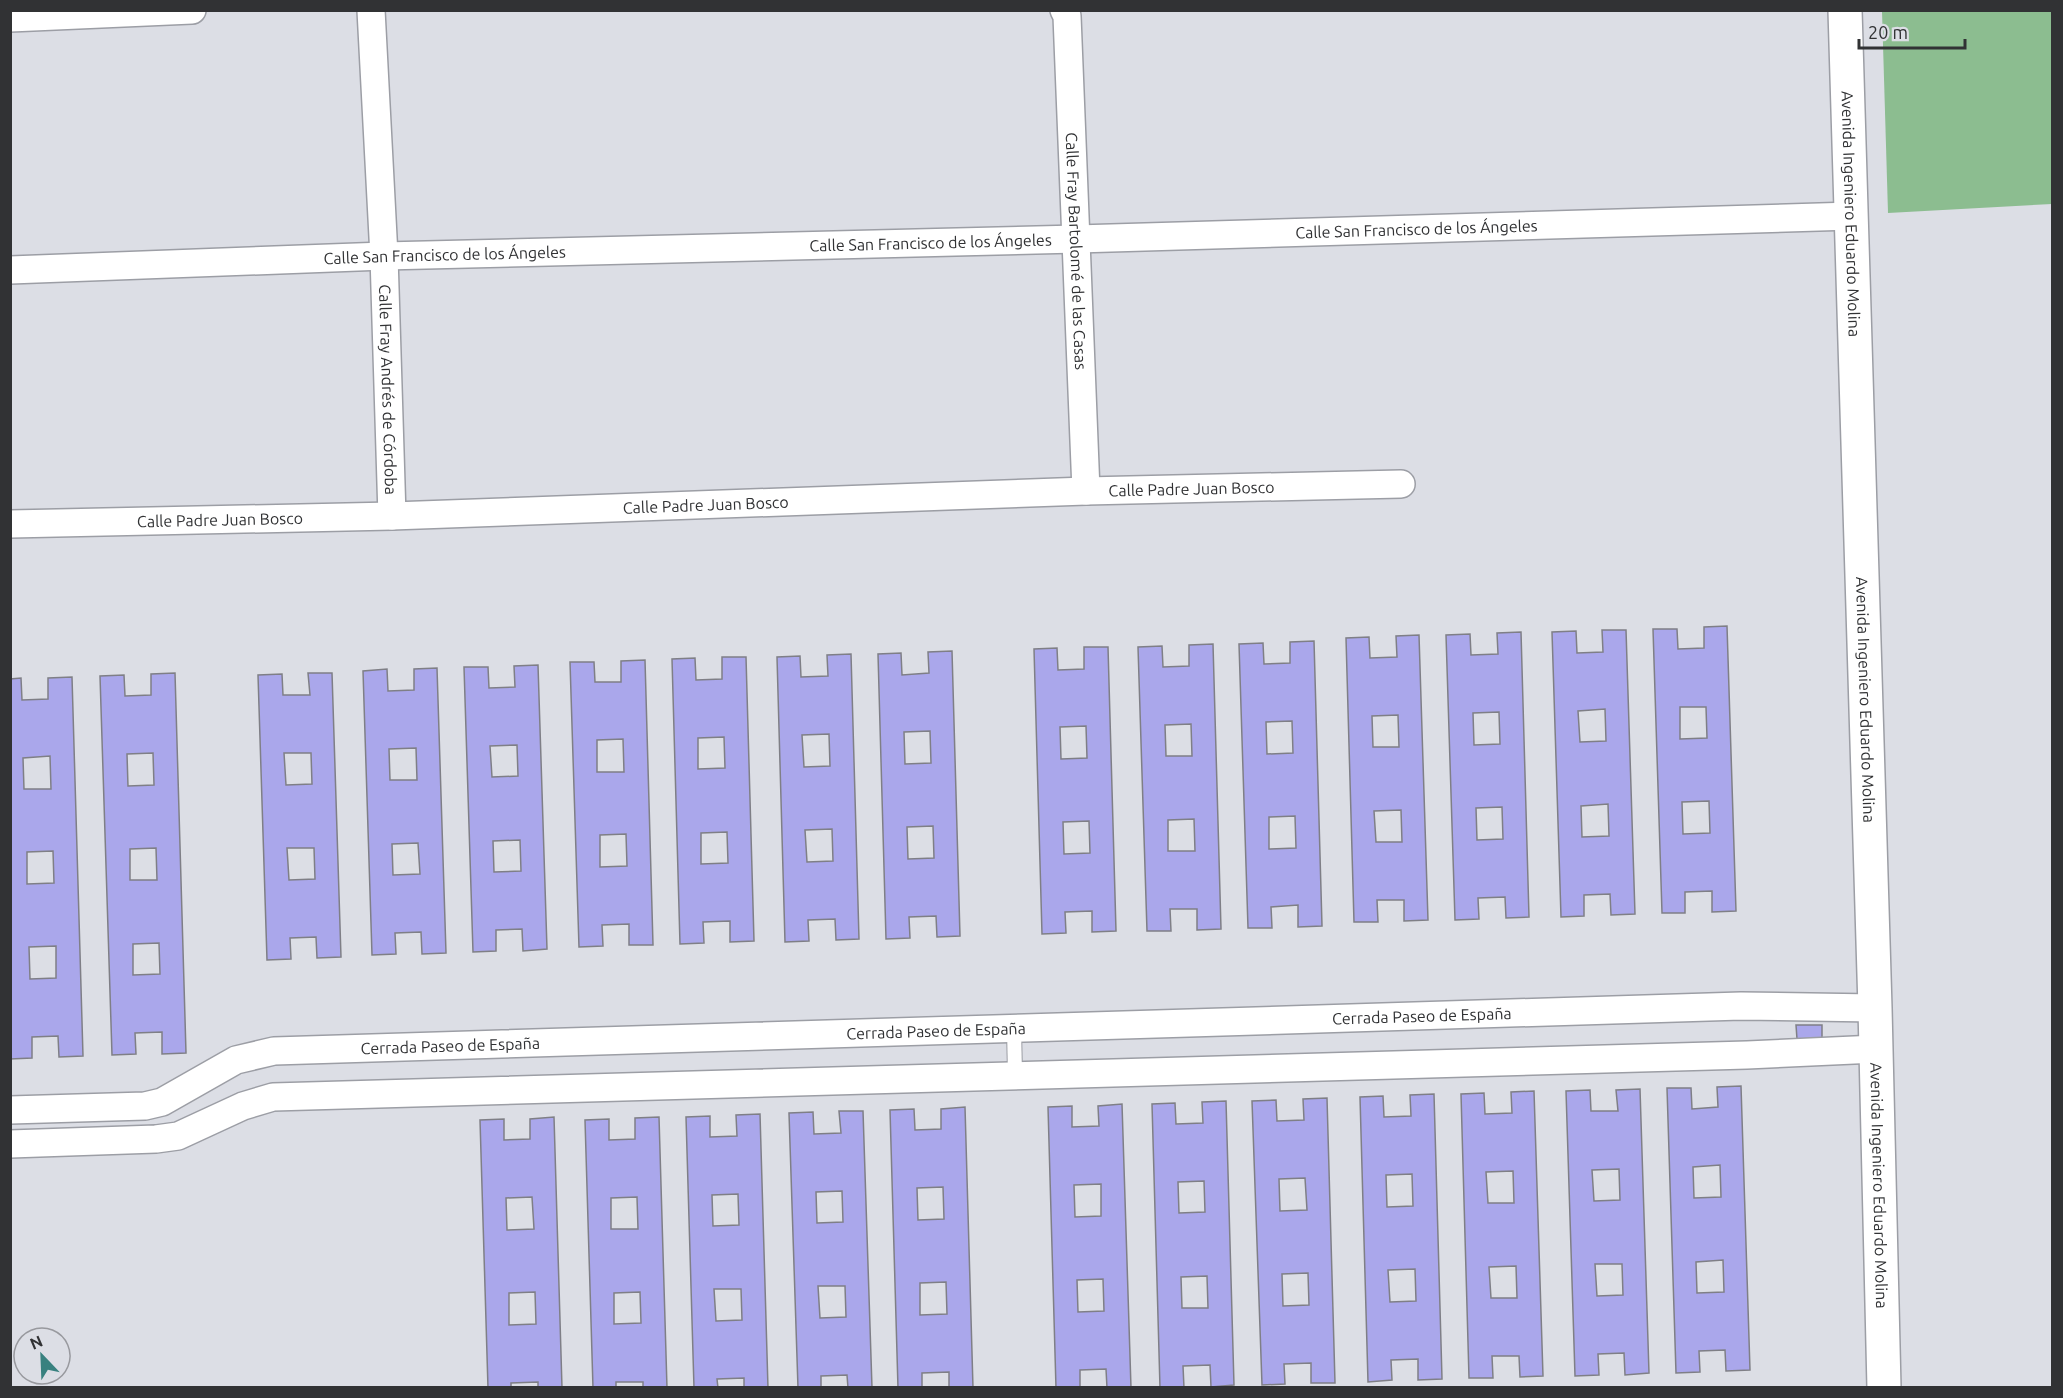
<svg xmlns="http://www.w3.org/2000/svg" width="2063" height="1398" viewBox="0 0 2063 1398" font-family="Ubuntu,sans-serif">
  <rect width="100%" height="100%" fill="#dcdee5"/>
  <path fill="#8cbd90" d="M 1882,11 L 2052,11 L 2052,204 L 1888,213 Z"/>
  <g fill="#aaa7eb" stroke="#7f7f86" stroke-width="1.5" fill-rule="evenodd">
    <path d="M 1727,626 L 1736,911 L 1712,912 L 1712,891 L 1685,892 L 1685,913 L 1662,913 L 1653,629 L 1677,629 L 1678,649 L 1704,648 L 1704,627 ZM 1680,707 L 1706,707 L 1707,738 L 1680,739 ZM 1709,801 L 1710,833 L 1683,834 L 1682,802 Z"/>
    <path d="M 1602,630 L 1626,630 L 1635,914 L 1611,915 L 1610,894 L 1584,895 L 1584,916 L 1561,917 L 1552,632 L 1576,631 L 1577,653 L 1603,652 ZM 1605,709 L 1606,741 L 1580,742 L 1578,711 ZM 1608,804 L 1609,836 L 1582,837 L 1581,806 Z"/>
    <path d="M 1521,632 L 1529,917 L 1506,918 L 1505,897 L 1478,898 L 1479,919 L 1455,920 L 1446,635 L 1470,634 L 1471,655 L 1498,654 L 1497,633 ZM 1499,712 L 1500,744 L 1474,745 L 1473,713 ZM 1502,807 L 1503,839 L 1477,840 L 1476,808 Z"/>
    <path d="M 1419,635 L 1428,920 L 1404,921 L 1404,900 L 1377,900 L 1378,922 L 1354,922 L 1346,638 L 1369,637 L 1370,658 L 1397,657 L 1396,636 ZM 1398,715 L 1399,747 L 1373,747 L 1372,716 ZM 1401,810 L 1402,842 L 1376,842 L 1374,811 Z"/>
    <path d="M 1314,641 L 1322,926 L 1298,927 L 1298,905 L 1271,907 L 1272,928 L 1248,928 L 1239,644 L 1263,643 L 1264,664 L 1290,663 L 1290,642 ZM 1292,721 L 1293,753 L 1267,754 L 1266,722 ZM 1295,816 L 1296,848 L 1269,849 L 1269,817 Z"/>
    <path d="M 1213,644 L 1221,929 L 1197,930 L 1197,909 L 1170,909 L 1171,931 L 1147,931 L 1138,647 L 1162,646 L 1163,667 L 1189,666 L 1189,645 ZM 1191,724 L 1192,756 L 1166,756 L 1165,725 ZM 1194,819 L 1195,851 L 1168,851 L 1168,820 Z"/>
    <path d="M 1084,647 L 1108,647 L 1116,931 L 1092,932 L 1092,911 L 1065,912 L 1066,933 L 1042,934 L 1034,649 L 1057,648 L 1058,670 L 1084,669 ZM 1086,726 L 1087,758 L 1061,759 L 1060,727 ZM 1089,821 L 1090,853 L 1064,854 L 1063,822 Z"/>
    <path d="M 952,651 L 960,936 L 937,937 L 936,916 L 909,917 L 910,938 L 886,939 L 878,654 L 901,653 L 902,675 L 929,673 L 928,652 ZM 930,731 L 931,763 L 905,764 L 904,732 ZM 933,826 L 934,858 L 908,859 L 907,827 Z"/>
    <path d="M 851,654 L 859,939 L 836,940 L 835,919 L 808,920 L 809,941 L 785,942 L 777,657 L 800,656 L 801,677 L 828,676 L 827,655 ZM 829,734 L 830,766 L 804,767 L 802,735 ZM 832,829 L 833,861 L 807,862 L 805,830 Z"/>
    <path d="M 722,657 L 746,657 L 754,941 L 730,942 L 730,921 L 703,922 L 704,943 L 680,944 L 672,659 L 695,658 L 696,680 L 722,679 ZM 724,737 L 725,768 L 698,769 L 698,738 ZM 727,832 L 728,863 L 701,864 L 701,833 Z"/>
    <path d="M 645,660 L 653,945 L 629,945 L 629,924 L 602,925 L 603,946 L 579,947 L 570,662 L 594,662 L 595,682 L 621,682 L 621,661 ZM 623,739 L 624,772 L 597,772 L 597,740 ZM 626,834 L 627,866 L 600,867 L 600,835 Z"/>
    <path d="M 538,665 L 547,949 L 523,951 L 522,929 L 496,930 L 496,951 L 473,952 L 464,667 L 488,667 L 489,688 L 515,687 L 514,666 ZM 517,745 L 518,776 L 492,777 L 490,746 ZM 520,840 L 521,871 L 494,872 L 493,841 Z"/>
    <path d="M 437,668 L 446,953 L 422,954 L 421,932 L 395,933 L 396,954 L 372,955 L 363,671 L 387,669 L 388,691 L 414,690 L 414,669 ZM 416,748 L 417,780 L 390,780 L 389,749 ZM 418,843 L 420,874 L 393,875 L 392,844 Z"/>
    <path d="M 175,673 L 186,1053 L 162,1054 L 162,1032 L 135,1033 L 136,1054 L 112,1055 L 100,676 L 124,675 L 125,696 L 151,695 L 151,674 ZM 153,753 L 154,785 L 128,786 L 127,754 ZM 156,848 L 157,880 L 130,880 L 130,849 ZM 159,943 L 160,974 L 133,975 L 133,944 Z"/>
    <path d="M 308,673 L 332,673 L 341,957 L 317,958 L 316,937 L 290,938 L 291,959 L 267,960 L 258,675 L 282,674 L 283,695 L 310,695 ZM 284,753 L 311,753 L 312,784 L 286,785 ZM 287,848 L 314,848 L 315,879 L 289,880 Z"/>
    <path d="M 72,677 L 83,1056 L 59,1057 L 58,1036 L 32,1037 L 32,1058 L 10,1059 L 10,679 L 21,678 L 22,700 L 48,699 L 48,678 ZM 50,756 L 51,789 L 24,789 L 23,758 ZM 53,851 L 54,883 L 27,884 L 27,852 ZM 56,946 L 56,978 L 30,979 L 29,947 Z"/>
    <path d="M 1796,1025 L 1822,1025 L 1822,1038 L 1797,1039 Z"/>
    <path d="M 1741,1086 L 1750,1370 L 1726,1371 L 1725,1350 L 1699,1351 L 1700,1372 L 1676,1373 L 1667,1088 L 1691,1088 L 1692,1109 L 1718,1107 L 1717,1087 ZM 1720,1165 L 1721,1197 L 1694,1198 L 1693,1167 ZM 1723,1260 L 1724,1292 L 1697,1293 L 1696,1262 Z"/>
    <path d="M 1640,1089 L 1649,1373 L 1625,1375 L 1624,1353 L 1598,1354 L 1599,1375 L 1575,1376 L 1566,1091 L 1590,1090 L 1591,1111 L 1618,1111 L 1616,1090 ZM 1619,1169 L 1620,1200 L 1594,1201 L 1592,1170 ZM 1595,1264 L 1622,1264 L 1623,1295 L 1597,1296 Z"/>
    <path d="M 1534,1091 L 1543,1376 L 1520,1377 L 1519,1356 L 1492,1356 L 1493,1378 L 1469,1378 L 1461,1094 L 1484,1093 L 1485,1114 L 1512,1113 L 1511,1092 ZM 1513,1171 L 1514,1203 L 1488,1203 L 1486,1172 ZM 1516,1266 L 1517,1298 L 1491,1298 L 1489,1267 Z"/>
    <path d="M 1434,1094 L 1442,1379 L 1418,1380 L 1418,1359 L 1391,1360 L 1392,1380 L 1368,1382 L 1360,1097 L 1383,1096 L 1384,1117 L 1411,1116 L 1410,1095 ZM 1412,1174 L 1413,1206 L 1387,1207 L 1386,1175 ZM 1415,1269 L 1416,1301 L 1390,1302 L 1388,1270 Z"/>
    <path d="M 1327,1098 L 1335,1383 L 1311,1383 L 1311,1363 L 1284,1364 L 1285,1384 L 1262,1385 L 1252,1101 L 1276,1100 L 1277,1121 L 1304,1120 L 1303,1099 ZM 1305,1178 L 1307,1210 L 1280,1211 L 1279,1179 ZM 1308,1273 L 1309,1305 L 1283,1306 L 1282,1274 Z"/>
    <path d="M 1226,1101 L 1234,1385 L 1211,1387 L 1210,1365 L 1183,1366 L 1184,1388 L 1160,1388 L 1152,1104 L 1175,1103 L 1176,1124 L 1203,1123 L 1202,1102 ZM 1204,1181 L 1205,1212 L 1179,1213 L 1178,1182 ZM 1207,1276 L 1208,1308 L 1182,1308 L 1181,1277 Z"/>
    <path d="M 1122,1104 L 1131,1388 L 1107,1388 L 1106,1369 L 1080,1370 L 1080,1388 L 1056,1388 L 1048,1107 L 1072,1106 L 1072,1127 L 1099,1126 L 1098,1106 ZM 1101,1184 L 1101,1216 L 1075,1217 L 1074,1185 ZM 1103,1279 L 1104,1311 L 1078,1312 L 1077,1280 Z"/>
    <path d="M 965,1107 L 973,1388 L 949,1388 L 949,1372 L 922,1373 L 922,1388 L 898,1388 L 890,1110 L 914,1109 L 915,1130 L 941,1129 L 941,1109 ZM 943,1187 L 944,1219 L 918,1220 L 917,1188 ZM 946,1282 L 947,1314 L 920,1315 L 920,1283 Z"/>
    <path d="M 839,1111 L 863,1111 L 872,1388 L 848,1388 L 847,1375 L 821,1376 L 821,1388 L 798,1388 L 789,1113 L 813,1112 L 814,1134 L 841,1133 ZM 842,1191 L 843,1222 L 817,1223 L 816,1192 ZM 818,1286 L 845,1286 L 846,1317 L 820,1318 Z"/>
    <path d="M 760,1114 L 768,1388 L 744,1388 L 744,1378 L 717,1379 L 718,1388 L 694,1388 L 686,1117 L 710,1116 L 710,1137 L 737,1136 L 736,1115 ZM 738,1194 L 739,1225 L 713,1226 L 712,1195 ZM 714,1289 L 741,1289 L 742,1320 L 716,1321 Z"/>
    <path d="M 554,1117 L 562,1388 L 538,1388 L 538,1382 L 511,1383 L 511,1388 L 488,1388 L 480,1120 L 504,1119 L 504,1140 L 530,1139 L 530,1119 ZM 532,1197 L 534,1229 L 507,1230 L 506,1198 ZM 535,1292 L 536,1324 L 509,1325 L 509,1293 Z"/>
    <path d="M 659,1117 L 667,1388 L 643,1388 L 643,1382 L 616,1382 L 616,1388 L 593,1388 L 585,1120 L 609,1119 L 609,1140 L 635,1139 L 635,1118 ZM 637,1197 L 638,1229 L 611,1229 L 611,1198 ZM 640,1292 L 641,1323 L 614,1324 L 614,1293 Z"/>
  </g>
  <g fill="none" stroke-linecap="round" stroke-linejoin="round">
    <g stroke="#9c9ea5" stroke-width="16">
      <path id="service" d="M 1014,1029 L 1015,1074"/>
    </g>
    <g stroke="#9c9ea5" stroke-width="30">
      <g id="minor">
        <path id="s1" d="M 371,10 L 384,256 L 392,516"/>
        <path id="s2" d="M 1064,10 L 1067,16 L 1086,491"/>
        <path d="M 10,18 L 192,10"/>
        <path id="s3" d="M 10,270 L 384,256 L 1077,239 L 1852,216"/>
        <path id="s4" d="M 10,524 L 392,516 L 1086,491 L 1401,484"/>
        <path id="s5" d="M 10,1110 L 145,1106 L 162,1102 L 236,1060 L 274,1051 L 1741,1006 L 1875,1008"/>
        <path d="M 10,1144 L 156,1139 L 178,1136 L 243,1106 L 273,1097 L 1747,1055 L 1876,1049"/>
      </g>
    </g>
    <g stroke="#9c9ea5" stroke-width="36">
      <g id="primary">
        <path id="s6" d="M 1845,10 L 1875,1008 L 1884,1388"/>
      </g>
    </g>
    <use href="#service" stroke="#fff" stroke-width="14"/>
    <use href="#minor" stroke="#fff" stroke-width="27"/>
    <use href="#primary" stroke="#fff" stroke-width="33"/>
  </g>
  <g text-anchor="middle" dominant-baseline="central" stroke-width="4.5" stroke-linejoin="round" paint-order="stroke">
    <g font-size="16" fill="#313234" stroke="#dcdee5">
      <text stroke="none"><textPath href="#s6" startOffset="204">Avenida Ingeniero Eduardo Molina</textPath></text>
      <text stroke="none"><textPath href="#s3" startOffset="1407">Calle San Francisco de los Ángeles</textPath></text>
      <text stroke="none"><textPath href="#s3" startOffset="921">Calle San Francisco de los Ángeles</textPath></text>
      <text stroke="none"><textPath href="#s2" startOffset="242">Calle Fray Bartolomé de las Casas</textPath></text>
      <text stroke="none"><textPath href="#s3" startOffset="435">Calle San Francisco de los Ángeles</textPath></text>
      <text stroke="none"><textPath href="#s1" startOffset="380">Calle Fray Andrés de Córdoba</textPath></text>
      <text stroke="none"><textPath href="#s4" startOffset="1182">Calle Padre Juan Bosco</textPath></text>
      <text stroke="none"><textPath href="#s4" startOffset="696">Calle Padre Juan Bosco</textPath></text>
      <text stroke="none"><textPath href="#s4" startOffset="210">Calle Padre Juan Bosco</textPath></text>
      <text stroke="none"><textPath href="#s6" startOffset="690">Avenida Ingeniero Eduardo Molina</textPath></text>
      <text stroke="none"><textPath href="#s5" startOffset="1425">Cerrada Paseo de España</textPath></text>
      <text stroke="none"><textPath href="#s5" startOffset="939">Cerrada Paseo de España</textPath></text>
      <text stroke="none"><textPath href="#s5" startOffset="453">Cerrada Paseo de España</textPath></text>
      <text stroke="none"><textPath href="#s6" startOffset="1176">Avenida Ingeniero Eduardo Molina</textPath></text>
    </g>
  </g>
  <rect width="2063" height="1398" fill="none" stroke="#313234" stroke-width="24"/>
  <g transform="translate(42 1356) rotate(337)"><circle r="28" fill="#dcdee5" stroke="#98999e" stroke-width="1.5"/>
  <path d="M0-4.5L10 22L0 15L-10 22Z" fill="#38817f"/>
  <text y="-9" font-size="16" font-weight="bold" text-anchor="middle" fill="#313234">N</text>
  </g>
  <path d="M1859 39v9h106v-9" fill="none" stroke="#313234" stroke-width="3"/>
  <text x="1868" y="39" font-size="18" fill="#313234" stroke="#dcdee5" stroke-width="4.5" paint-order="stroke">20 m</text>
</svg>
